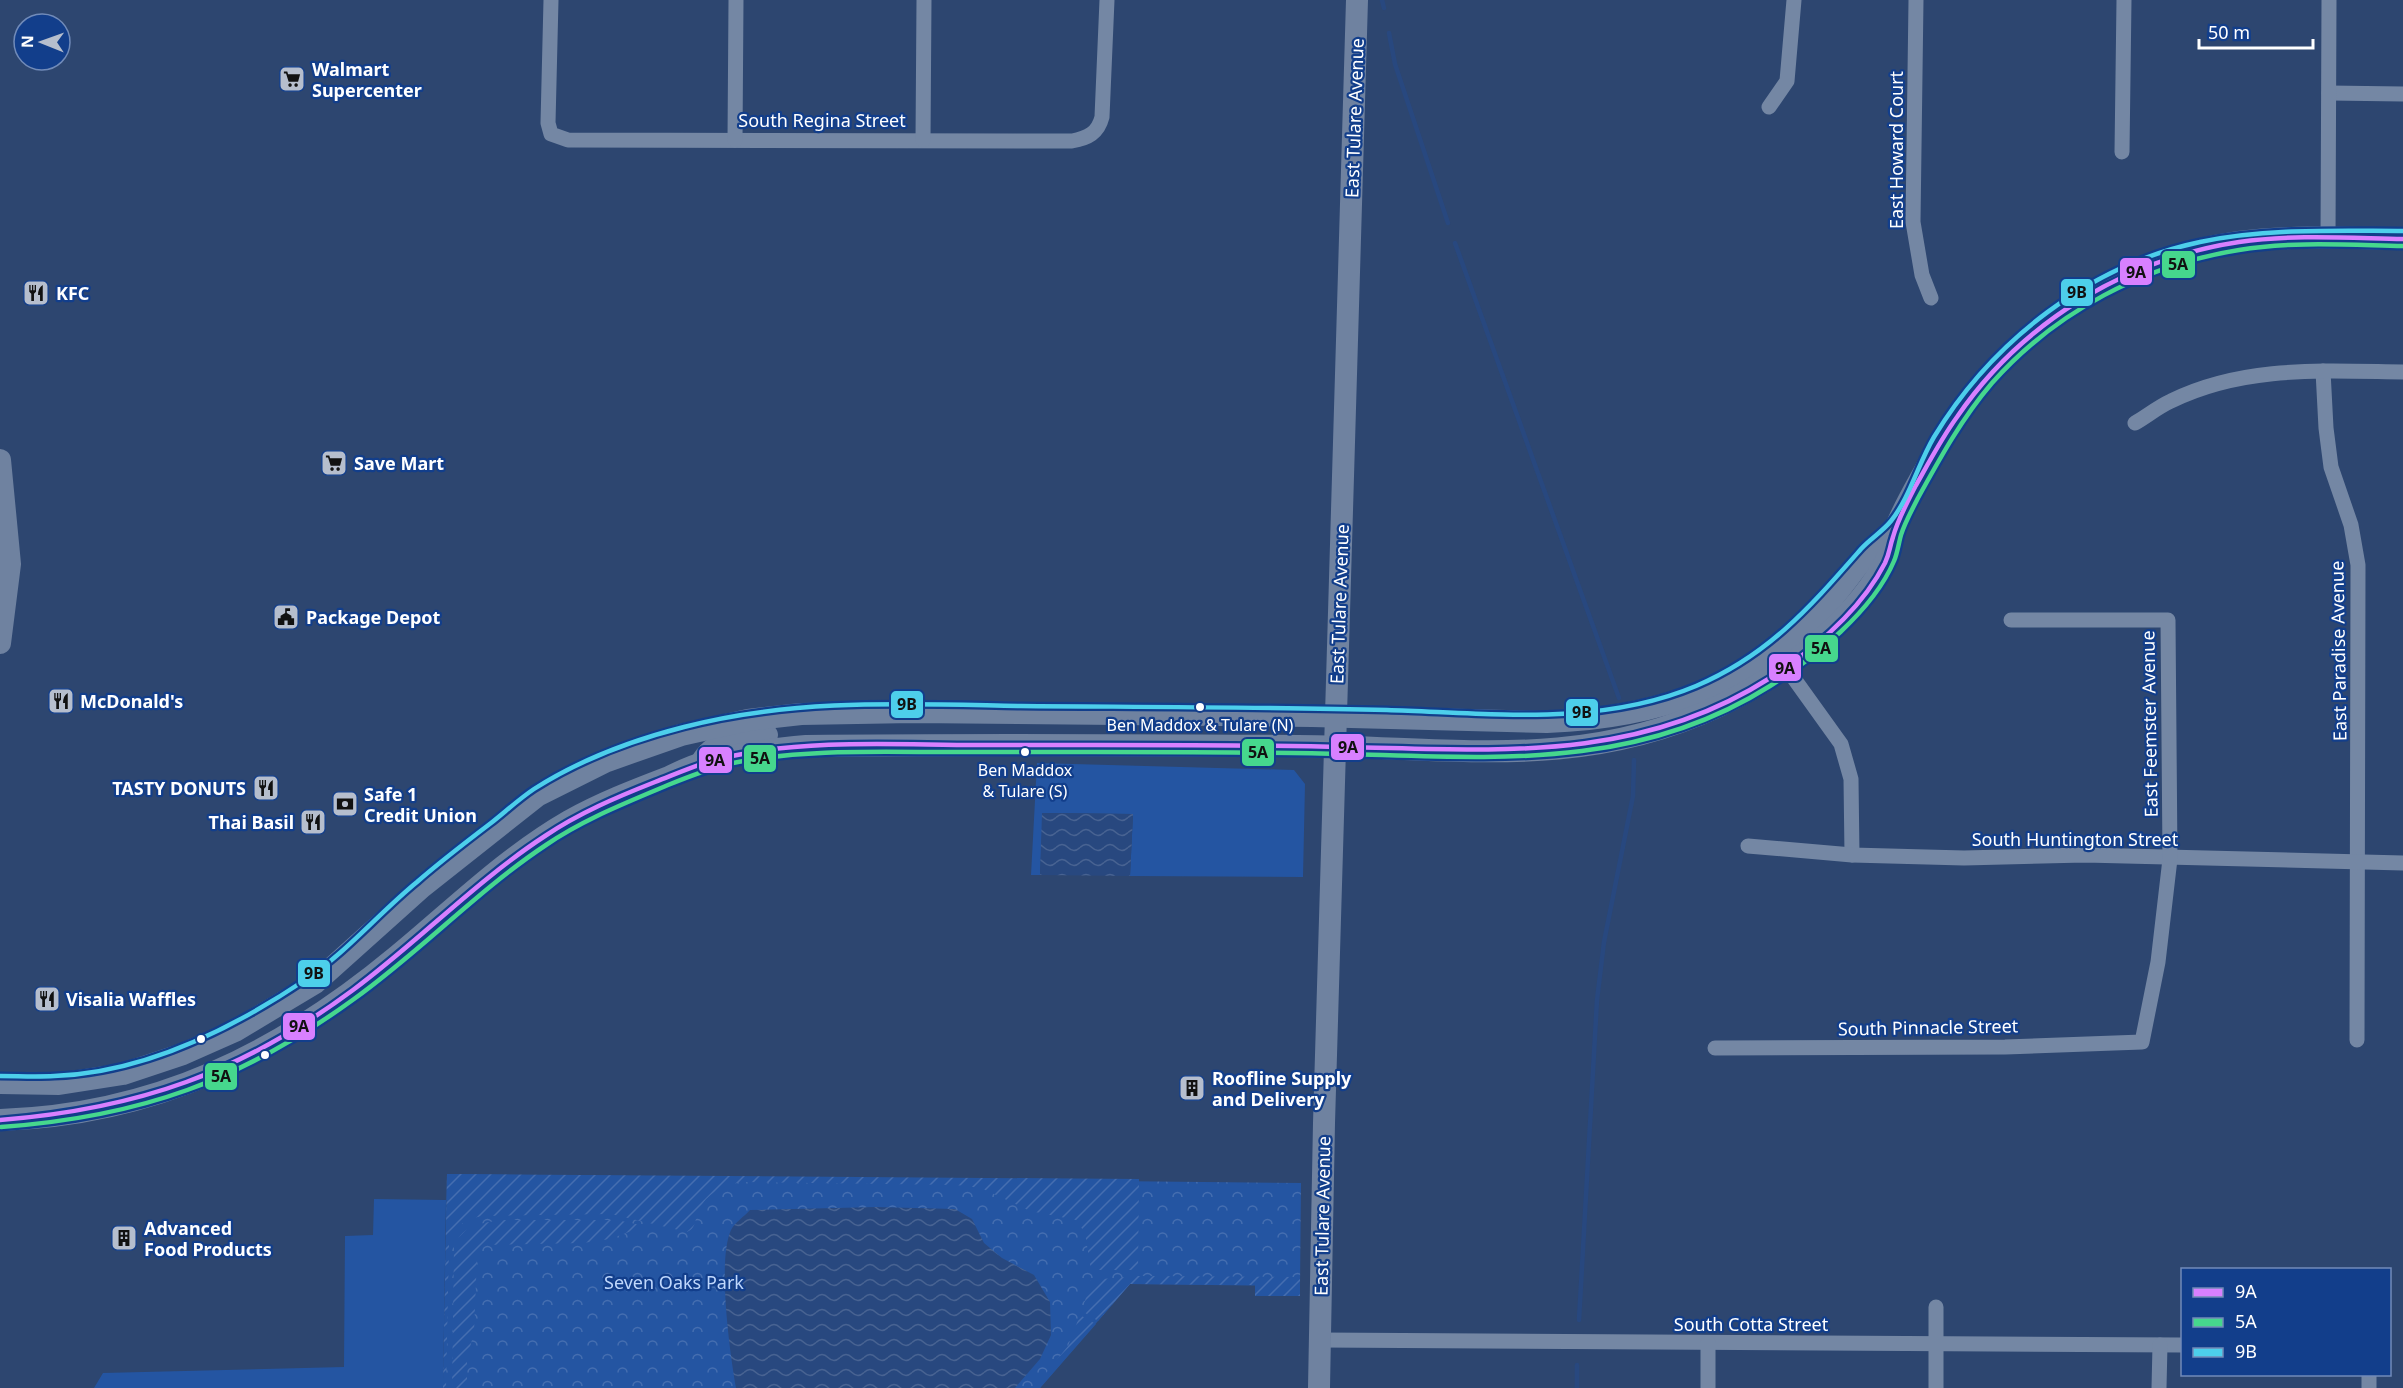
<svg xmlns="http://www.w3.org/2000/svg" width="2403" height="1388" viewBox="0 0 2403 1388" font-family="'Noto Sans',sans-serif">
  <defs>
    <pattern id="park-crowns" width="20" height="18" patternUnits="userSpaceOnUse" patternTransform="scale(1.5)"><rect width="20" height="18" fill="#2455a2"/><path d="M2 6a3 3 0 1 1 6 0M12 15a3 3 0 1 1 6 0" fill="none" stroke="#456eb0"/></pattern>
    <pattern id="garden-furrows" width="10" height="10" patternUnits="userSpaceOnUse" patternTransform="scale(1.5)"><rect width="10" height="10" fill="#2455a2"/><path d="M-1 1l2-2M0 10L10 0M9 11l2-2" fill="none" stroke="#456eb0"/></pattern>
    <pattern id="water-waves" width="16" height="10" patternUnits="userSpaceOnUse" patternTransform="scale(1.5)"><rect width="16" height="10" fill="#28487f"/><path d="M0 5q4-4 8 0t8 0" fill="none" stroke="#486392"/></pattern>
  </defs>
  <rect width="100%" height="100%" fill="#2d4670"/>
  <g fill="#2455a2">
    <path d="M 1037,763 L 1294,770 L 1305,784 L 1303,877 L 1130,876 L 1133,814 L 1043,813 L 1040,875 L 1031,875 Z"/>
    <path d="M 374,1199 L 446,1200 L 443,1388 L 94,1388 L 103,1373 L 344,1367 L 345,1236 L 373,1235 Z"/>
  </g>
  <path fill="url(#park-crowns)" d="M 447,1174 L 1301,1183 L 1300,1286 L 1130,1284 L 1040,1388 L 443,1388 Z"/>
  <g fill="url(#garden-furrows)">
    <path d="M 447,1174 L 1139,1179 L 1138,1270 L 1091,1270 L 1085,1233 L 1076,1220 L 1030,1211 L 981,1188 L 956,1185 L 741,1182 C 720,1187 704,1194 697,1216 C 694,1224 695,1228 687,1232 L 611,1214 L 483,1216 C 466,1219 453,1226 449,1244 L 446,1388 L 443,1388 Z"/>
    <path d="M 505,1220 L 617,1220 L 645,1226 L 610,1239 L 583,1243 L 482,1245 L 477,1257 L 474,1332 L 467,1359 L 467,1388 L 452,1388 L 454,1247 C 463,1223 483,1223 505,1220 Z"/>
    <path d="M 1137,1276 L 1300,1277 L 1300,1296 L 1255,1296 L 1255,1285 L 1130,1284 L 1098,1321 L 1082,1311 L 1091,1280 Z"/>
    <path d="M 1080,1315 L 1096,1324 L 1040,1388 L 1034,1388 L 1068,1346 Z"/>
  </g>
  <g fill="url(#water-waves)">
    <path d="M 1042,813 L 1133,814 L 1130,876 L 1040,875 Z"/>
    <path d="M 876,1207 L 955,1209 L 972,1219 L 984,1243 L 1002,1258 L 1034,1275 L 1050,1302 L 1051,1335 L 1040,1359 L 1015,1388 L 736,1388 C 730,1353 717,1261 731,1230 C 734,1223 745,1216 750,1210 Z"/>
  </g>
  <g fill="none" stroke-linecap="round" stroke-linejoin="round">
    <g stroke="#28487f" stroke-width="4.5">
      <path d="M 1382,0 L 1384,8"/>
      <path d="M 1389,33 L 1395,64 L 1448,223"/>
      <path d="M 1455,243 L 1619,698"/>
      <path d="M 1579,1320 L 1597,1000 L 1604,942 L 1633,796 L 1634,760"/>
      <path d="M 1577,1388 L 1577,1365"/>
    </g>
    <g stroke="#7487a4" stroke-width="15">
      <path d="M 551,0 L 548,123 L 551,134 L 568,140 L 1072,141 C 1088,138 1098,133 1102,117 L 1107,0"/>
      <path d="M 1916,0 L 1913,222 L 1922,275 L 1931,298"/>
      <path d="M 2329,93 L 2403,94"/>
      <path d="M 1769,107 L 1787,81 L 1794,0"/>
      <path d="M 735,140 L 736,0"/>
      <path d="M 923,140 L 924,0"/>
      <path d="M 2122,152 L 2124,0"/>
      <path d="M 2328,238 L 2329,0"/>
      <path d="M 2323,371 L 2326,428 L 2331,467 L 2351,525 L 2358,565 L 2357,1040"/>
      <path d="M 2135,423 C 2147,416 2158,407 2171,401 C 2244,365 2324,371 2403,372"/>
      <path d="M 1785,666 L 1841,744 L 1851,779 L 1852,855"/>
      <path d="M 1748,846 L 1852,855 L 1964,858 L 2085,855 L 2403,863"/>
      <path d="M 1715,1048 L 2005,1047 L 2142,1042 L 2158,962 L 2170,859 L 2168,620 L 2011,620"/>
      <path d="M 1320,1340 L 2182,1345"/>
      <path d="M 1708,1388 L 1708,1343"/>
      <path d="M 1936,1388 L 1936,1307"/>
      <path d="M 2159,1388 L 2160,1345"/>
      <path d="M 2369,1388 L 2369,1374"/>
    </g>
    <g stroke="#6f82a0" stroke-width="22">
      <path d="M 0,460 L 10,564 L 0,643"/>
      <path d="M 701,763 C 715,738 741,738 767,735"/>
      <path d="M 0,1083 L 59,1084 L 123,1074 L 183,1054 L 235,1031 L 315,983 L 422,887 L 537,796 L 607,761 L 681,735 L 748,720 L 801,714 L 913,712 L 1312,716 L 1547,722 C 1657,718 1745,688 1824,608 C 1841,590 1854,569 1870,551 C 1877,543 1887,536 1894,530"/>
      <path d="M 0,1120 C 155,1115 279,1054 397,956 C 453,910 505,858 569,821 C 601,803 635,790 669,777 C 680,772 691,766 703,763 C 736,753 771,749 806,746 C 970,744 1134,745 1298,746 C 1448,746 1576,773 1719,706 C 1782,676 1847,627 1883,566 C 1890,556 1890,543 1894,532 C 1903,507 1919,482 1931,459 C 1992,342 2109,260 2239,242 C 2293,235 2349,238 2403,239"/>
      <path d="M 1319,1388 L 1324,1123 L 1357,0"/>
    </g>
    <g stroke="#123e8b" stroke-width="9">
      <path id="bus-1" d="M 0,1120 C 138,1109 241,1073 353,990 C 419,941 476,881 545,836 C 579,813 617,797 655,782 C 681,772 705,761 732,756 C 812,739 896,745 978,745 C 1100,745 1224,744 1346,747 C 1497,750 1637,763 1770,678 C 1813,650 1861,610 1885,563 C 1890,552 1889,549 1893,537 C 1898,519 1907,503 1915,487 C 1928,464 1941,439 1957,417 C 2022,322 2126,259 2239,242 C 2293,234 2349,238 2403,239"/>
    </g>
    <g stroke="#123e8b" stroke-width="9">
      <path id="bus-2" d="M 1,1127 C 140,1117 241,1081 354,999 C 421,951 478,890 546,845 C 584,819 626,803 668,785 C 690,776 710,768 733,763 C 813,747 897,753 978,752 C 1101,752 1224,751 1347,754 C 1497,758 1637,770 1770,686 C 1814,658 1873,611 1894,561 C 1897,555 1899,542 1901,535 C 1905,522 1912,510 1918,498 C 1940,458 1962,418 1992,383 C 2056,311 2145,265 2239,250 C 2293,241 2349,245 2403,246"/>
    </g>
    <g stroke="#123e8b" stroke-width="9">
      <path id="bus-3" d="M 0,1076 C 18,1076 36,1077 54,1076 C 144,1073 232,1029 305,980 C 346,953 379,913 417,882 C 441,861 466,842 491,823 C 505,812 519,799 534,789 C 578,761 633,740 684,727 C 794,698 908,704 1021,706 C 1143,707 1265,707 1387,710 C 1489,713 1599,727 1696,686 C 1769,655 1810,607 1861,549 C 1870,539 1882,532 1891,521 C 1910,497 1918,464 1934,437 C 1992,341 2090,265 2200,242 C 2267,228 2336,231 2403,231"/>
    </g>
    <use href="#bus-1" stroke="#d880ff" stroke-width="4.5"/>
    <use href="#bus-2" stroke="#46d78d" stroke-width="4.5"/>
    <use href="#bus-3" stroke="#4dcfeb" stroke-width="4.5"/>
  </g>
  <defs>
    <g id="supermarket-square" transform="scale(1.35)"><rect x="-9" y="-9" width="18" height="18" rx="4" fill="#b6becd" stroke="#123e8b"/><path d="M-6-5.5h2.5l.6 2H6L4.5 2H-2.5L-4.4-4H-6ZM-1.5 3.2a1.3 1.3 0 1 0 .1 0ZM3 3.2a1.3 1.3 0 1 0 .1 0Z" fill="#111"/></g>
    <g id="restaurant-square" transform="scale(1.35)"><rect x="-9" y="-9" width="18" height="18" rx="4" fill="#b6becd" stroke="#123e8b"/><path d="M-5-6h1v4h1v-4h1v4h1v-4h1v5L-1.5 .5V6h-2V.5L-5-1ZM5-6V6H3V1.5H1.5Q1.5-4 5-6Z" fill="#111"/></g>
    <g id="civic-square" transform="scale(1.35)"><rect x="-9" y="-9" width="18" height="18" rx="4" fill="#b6becd" stroke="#123e8b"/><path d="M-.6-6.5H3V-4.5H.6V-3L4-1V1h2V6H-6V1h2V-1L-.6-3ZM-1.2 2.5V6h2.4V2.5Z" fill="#111"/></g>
    <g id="bank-square" transform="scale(1.35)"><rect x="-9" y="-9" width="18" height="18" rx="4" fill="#b6becd" stroke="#123e8b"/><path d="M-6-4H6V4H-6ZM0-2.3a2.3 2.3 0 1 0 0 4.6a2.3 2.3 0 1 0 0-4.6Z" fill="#111"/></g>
    <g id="building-square" transform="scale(1.35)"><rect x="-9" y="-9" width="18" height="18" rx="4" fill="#b6becd" stroke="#123e8b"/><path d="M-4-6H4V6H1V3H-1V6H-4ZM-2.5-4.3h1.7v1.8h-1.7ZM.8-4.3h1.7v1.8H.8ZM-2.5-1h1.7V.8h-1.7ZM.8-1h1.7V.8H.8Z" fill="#111"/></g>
  </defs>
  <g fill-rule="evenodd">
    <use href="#supermarket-square" x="292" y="79"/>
    <use href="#restaurant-square" x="36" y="293"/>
    <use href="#supermarket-square" x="334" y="463"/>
    <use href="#civic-square" x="286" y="617"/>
    <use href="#restaurant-square" x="61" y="701"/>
    <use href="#restaurant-square" x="266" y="788"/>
    <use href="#bank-square" x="345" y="804"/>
    <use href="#restaurant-square" x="313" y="822"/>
    <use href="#restaurant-square" x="47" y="999"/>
    <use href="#building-square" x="1192" y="1088"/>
    <use href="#building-square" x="124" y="1238"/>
  </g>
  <g fill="#fff" stroke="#123e8b" stroke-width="2">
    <circle cx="1200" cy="707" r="5"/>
    <circle cx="1025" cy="752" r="5"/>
    <circle cx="201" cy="1039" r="5"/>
    <circle cx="265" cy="1055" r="5"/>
  </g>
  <g text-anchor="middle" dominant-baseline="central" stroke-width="4.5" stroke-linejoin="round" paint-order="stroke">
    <g font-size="16" fill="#fff" stroke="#123e8b">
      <text x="1200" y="725">Ben Maddox &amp; Tulare (N)</text>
      <text x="1025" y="770">Ben Maddox<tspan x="1025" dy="21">&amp; Tulare (S)</tspan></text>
    </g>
    <g font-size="18" font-weight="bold" fill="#fff" stroke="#123e8b" text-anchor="start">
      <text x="312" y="69">Walmart<tspan x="312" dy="21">Supercenter</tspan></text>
      <text x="56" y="293">KFC</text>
      <text x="354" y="463">Save Mart</text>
      <text x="306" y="617">Package Depot</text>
      <text x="80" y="701">McDonald's</text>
      <text x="246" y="788" text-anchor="end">TASTY DONUTS</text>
      <text x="364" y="794">Safe 1<tspan x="364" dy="21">Credit Union</tspan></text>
      <text x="294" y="822" text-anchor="end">Thai Basil</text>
      <text x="66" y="999">Visalia Waffles</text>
      <text x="1212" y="1078">Roofline Supply<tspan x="1212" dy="21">and Delivery</tspan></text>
      <text x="144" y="1228">Advanced<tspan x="144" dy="21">Food Products</tspan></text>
    </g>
    <g font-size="18" fill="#fff" stroke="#123e8b">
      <text transform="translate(1354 118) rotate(-88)">East Tulare Avenue</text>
      <text x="822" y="120">South Regina Street</text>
      <text transform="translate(1896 150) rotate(-90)">East Howard Court</text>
      <text transform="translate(1339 604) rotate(-88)">East Tulare Avenue</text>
      <text transform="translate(2338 651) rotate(-91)">East Paradise Avenue</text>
      <text transform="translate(2149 724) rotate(-91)">East Feemster Avenue</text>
      <text x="2075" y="839">South Huntington Street</text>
      <text transform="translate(1928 1027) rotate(-1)">South Pinnacle Street</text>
      <text transform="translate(1322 1216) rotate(-89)">East Tulare Avenue</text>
      <text x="1751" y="1324">South Cotta Street</text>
    </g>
    <g font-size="18" fill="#bfd7fc" stroke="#123e8b">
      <text x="674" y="1282">Seven Oaks Park</text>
    </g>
  </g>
  <g stroke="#123e8b" stroke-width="2">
    <rect x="2161" y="250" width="35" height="29" rx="6" fill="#46d78d"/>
    <rect x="2119" y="257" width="34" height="29" rx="6" fill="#d880ff"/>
    <rect x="2060" y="278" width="34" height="29" rx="6" fill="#4dcfeb"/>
    <rect x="1804" y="634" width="35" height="29" rx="6" fill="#46d78d"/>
    <rect x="1768" y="653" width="34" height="29" rx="6" fill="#d880ff"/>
    <rect x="890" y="690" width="34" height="29" rx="6" fill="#4dcfeb"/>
    <rect x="1565" y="698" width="34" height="29" rx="6" fill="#4dcfeb"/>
    <rect x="1330" y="733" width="35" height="28" rx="6" fill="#d880ff"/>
    <rect x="1241" y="738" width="34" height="29" rx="6" fill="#46d78d"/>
    <rect x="743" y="744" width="34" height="29" rx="6" fill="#46d78d"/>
    <rect x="698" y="746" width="35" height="28" rx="6" fill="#d880ff"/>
    <rect x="297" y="959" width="34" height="29" rx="6" fill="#4dcfeb"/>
    <rect x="282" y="1012" width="34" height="29" rx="6" fill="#d880ff"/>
    <rect x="204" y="1062" width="34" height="29" rx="6" fill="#46d78d"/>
  </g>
  <g font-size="16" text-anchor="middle" font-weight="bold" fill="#111">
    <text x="2178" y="270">5A</text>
    <text x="2136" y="278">9A</text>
    <text x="2077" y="298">9B</text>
    <text x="1821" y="654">5A</text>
    <text x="1785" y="674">9A</text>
    <text x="907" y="710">9B</text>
    <text x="1582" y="718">9B</text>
    <text x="1348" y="753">9A</text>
    <text x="1258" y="758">5A</text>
    <text x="760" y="764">5A</text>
    <text x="715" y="766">9A</text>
    <text x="314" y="979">9B</text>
    <text x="299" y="1032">9A</text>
    <text x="221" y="1082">5A</text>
  </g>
  <rect x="2181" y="1268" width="210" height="108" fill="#123e8b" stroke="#718bb9" stroke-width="1.5"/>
  <rect x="2193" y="1288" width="30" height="9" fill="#d880ff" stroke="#718bb9" stroke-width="1.5"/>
  <text x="2235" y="1298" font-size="18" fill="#ffffff">9A</text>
  <rect x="2193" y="1318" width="30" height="9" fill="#46d78d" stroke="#718bb9" stroke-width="1.5"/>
  <text x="2235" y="1328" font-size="18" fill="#ffffff">5A</text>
  <rect x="2193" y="1348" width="30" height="9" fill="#4dcfeb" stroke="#718bb9" stroke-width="1.5"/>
  <text x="2235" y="1358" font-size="18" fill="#ffffff">9B</text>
  <g transform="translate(42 42) rotate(271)"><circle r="28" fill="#123e8b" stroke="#718bb9" stroke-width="1.5"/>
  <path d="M0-4.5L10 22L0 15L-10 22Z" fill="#b6becd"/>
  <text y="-9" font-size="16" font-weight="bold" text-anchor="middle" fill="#ffffff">N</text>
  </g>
  <path d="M2199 39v9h114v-9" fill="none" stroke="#ffffff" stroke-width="3"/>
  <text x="2208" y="39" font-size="18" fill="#ffffff" stroke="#123e8b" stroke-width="4.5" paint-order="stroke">50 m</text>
</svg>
